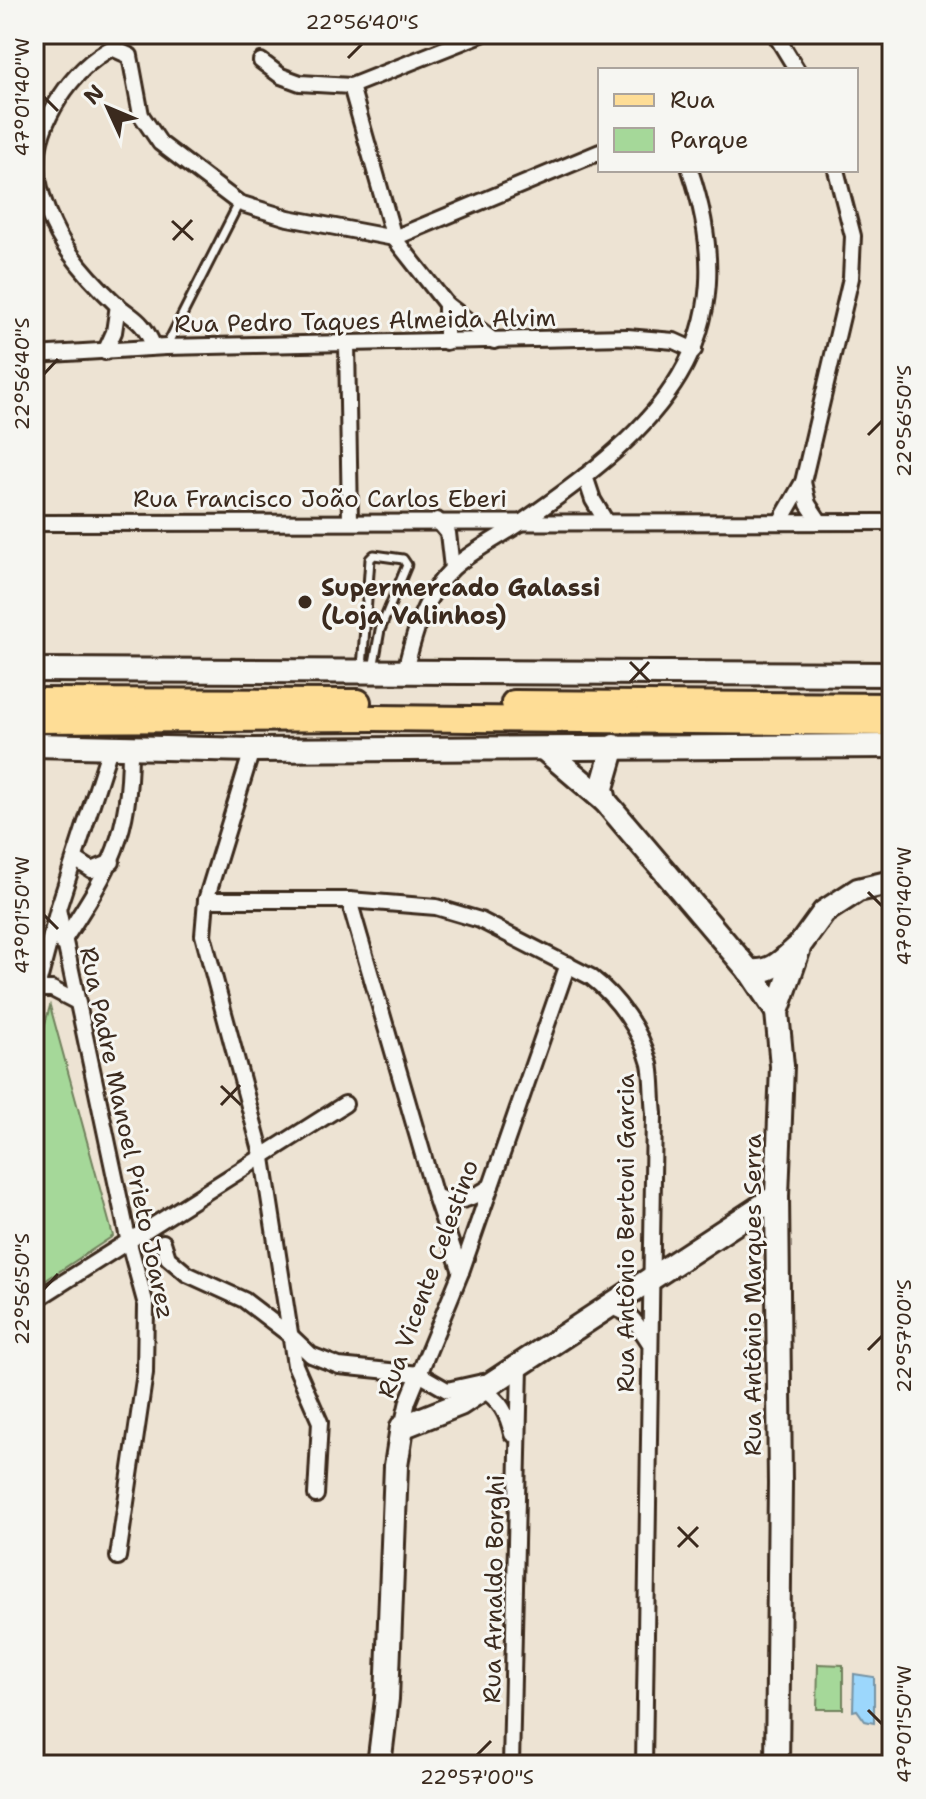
<svg xmlns="http://www.w3.org/2000/svg" width="926" height="1799" viewBox="0 0 926 1799" font-family="'Shantell Sans',sans-serif">
  <rect width="100%" height="100%" fill="#ede3d3"/>
  <filter id="ink" filterUnits="userSpaceOnUse"><feTurbulence type="fractalNoise" baseFrequency=".0125" numOctaves="2"/><feDisplacementMap in="SourceGraphic" scale="16" xChannelSelector="R" yChannelSelector="G"/><feConvolveMatrix kernelMatrix="1 2 1 2 8 2 1 2 1" color-interpolation-filters="sRGB"/></filter>
  <g filter="url(#ink)">
    <g fill="#a5d899" stroke="#70815c" stroke-width="2">
      <path d="M 50,1006 L 113,1236 L 34,1288 L 34,1063 Z"/>
      <path d="M 818,1664 L 843,1665 L 843,1709 L 817,1709 Z"/>
    </g>
    <path fill="#9cd7fc" stroke="#7592a3" stroke-width="2" d="M 854,1674 L 874,1677 L 874,1723 L 865,1721 L 857,1710 L 853,1711 Z"/>
    <g fill="none" stroke-linecap="round" stroke-linejoin="round">
      <g stroke="#3b2a1e" stroke-width="13">
        <g id="lane">
          <path d="M 166,347 L 239,203"/>
          <path d="M 362,668 L 370,559 L 374,555 L 403,559 L 407,565 L 380,630 L 373,669"/>
        </g>
      </g>
      <g stroke="#3b2a1e" stroke-width="20">
        <g id="street">
          <path d="M 775,34 L 797,70"/>
          <path d="M 261,61 L 281,76 L 300,83 L 351,86 L 482,34"/>
          <path d="M 351,86 L 394,238 L 446,304 L 494,341"/>
          <path d="M 446,304 L 446,342"/>
          <path d="M 347,344 L 350,520"/>
          <path d="M 154,347 C 142,319 136,321 115,303 C 99,288 83,271 70,253 C 54,232 38,194 37,168 C 36,122 72,69 112,48 L 130,56 L 141,115 L 160,143 L 239,203 L 288,218 L 394,238 L 600,152"/>
          <path d="M 105,352 L 114,332 L 118,305"/>
          <path d="M 34,355 L 166,347 L 627,337 L 674,341 L 694,350"/>
          <path d="M 585,476 L 593,500 L 605,520"/>
          <path d="M 803,482 L 808,504 L 820,522"/>
          <path d="M 437,520 L 448,533 L 452,568"/>
          <path d="M 780,522 L 803,482 L 851,278 L 853,236 L 836,170"/>
          <path d="M 34,523 L 892,522"/>
          <path d="M 405,671 C 414,634 424,595 453,568 C 474,549 502,536 525,520 C 658,428 749,344 690,170"/>
          <path d="M 252,750 L 206,900 L 203,935 L 263,1158 L 295,1365 L 320,1422 L 316,1495"/>
          <path d="M 75,859 L 92,870 L 112,862"/>
          <path d="M 206,900 L 349,900 L 436,907 L 480,920 L 591,977 C 617,997 641,1030 650,1064 C 653,1079 652,1098 654,1113 L 644,1765"/>
          <path d="M 349,900 L 435,1196 L 461,1272"/>
          <path d="M 58,909 L 129,1243 L 146,1305 L 145,1373 L 118,1557"/>
          <path d="M 62,943 C 110,868 130,840 130,748"/>
          <path d="M 37,989 L 52,989 L 77,1002"/>
          <path d="M 34,1000 L 58,909 L 110,748"/>
          <path d="M 435,1196 C 457,1206 472,1199 491,1186"/>
          <path d="M 163,1242 L 168,1258 L 187,1274 L 244,1300 L 291,1336 L 311,1355 L 339,1366 L 419,1374 L 447,1390 L 483,1382"/>
          <path d="M 34,1301 L 345,1104"/>
          <path d="M 607,1307 C 630,1309 637,1324 649,1342"/>
          <path d="M 482,1388 C 501,1402 507,1412 512,1434"/>
          <path d="M 402,1427 L 408,1401 L 461,1272 L 568,964"/>
          <path d="M 511,1765 L 520,1365"/>
        </g>
      </g>
      <g stroke="#3b2a1e" stroke-width="28">
        <g id="secondary">
          <path d="M 34,670 L 892,674"/>
          <path d="M 34,745 L 252,750 L 892,746"/>
          <path d="M 544,749 L 605,801 L 751,973 L 777,1012"/>
          <path d="M 605,801 L 602,788 L 614,746"/>
          <path d="M 749,971 C 773,973 782,961 799,946"/>
          <path d="M 379,1765 L 387,1699 L 396,1466 L 402,1427 L 460,1404 L 777,1196"/>
          <path d="M 777,1765 L 780,1483 L 777,1196 L 782,1066 L 777,1012 L 800,945 L 824,912 L 858,890 L 892,882"/>
        </g>
      </g>
      <g stroke="#3b2a1e" stroke-width="30">
        <g id="primary">
          <path d="M 34,701 L 358,702"/>
          <path d="M 514,703 L 892,706"/>
          <path d="M 34,720 L 375,718 L 892,723"/>
        </g>
      </g>
      <use href="#lane" stroke="#f6f6f2" stroke-width="7"/>
      <use href="#street" stroke="#f6f6f2" stroke-width="14"/>
      <use href="#secondary" stroke="#f6f6f2" stroke-width="22"/>
      <use href="#primary" stroke="#fedd96" stroke-width="24"/>
    </g>
  </g>
  <path fill="none" stroke="#3b2a1e" stroke-width="3" d="M 348,58 L 362,44M 44,97 L 58,111M 172,221 L 193,240M 173,240 L 192,220M 44,374 L 58,359M 868,435 L 882,421M 630,662 L 650,682M 630,682 L 649,662M 868,892 L 882,906M 44,915 L 58,929M 221,1086 L 241,1105M 221,1105 L 240,1085M 44,1289 L 58,1274M 868,1350 L 882,1336M 678,1527 L 698,1547M 678,1547 L 698,1527M 868,1710 L 882,1724M 477,1755 L 491,1741"/>
  <circle fill="#3b2a1e" stroke="#f6f6f2" stroke-width="3" cx="305" cy="602" r="8"/>
  <g text-anchor="middle" dominant-baseline="central" stroke-width="6" stroke-linejoin="round" paint-order="stroke">
    <g font-size="24" fill="#3b2a1e" stroke="#f6f6f2">
      <text transform="translate(365 321) rotate(-1)">Rua Pedro Taques Almeida Alvim</text>
      <text x="320" y="499">Rua Francisco João Carlos Eberi</text>
      <text transform="translate(127 1133) rotate(78)">Rua Padre Manoel Prieto Joarez</text>
      <text transform="translate(626 1233) rotate(-90)">Rua Antônio Bertoni Garcia</text>
      <text transform="translate(428 1279) rotate(-70)">Rua Vicente Celestino</text>
      <text transform="translate(753 1295) rotate(-90)">Rua Antônio Marques Serra</text>
      <text transform="translate(494 1589) rotate(-89)">Rua Arnaldo Borghi</text>
    </g>
    <g font-size="24" font-weight="bold" fill="#3b2a1e" stroke="#f6f6f2" text-anchor="start">
      <text x="321" y="588">Supermercado Galassi<tspan x="321" dy="28">(Loja Valinhos)</tspan></text>
    </g>
  </g>
  <rect width="926" height="1799" fill="none" stroke="#f6f6f2" stroke-width="88"/>
  <rect x="598" y="68" width="260" height="104" fill="#f6f6f2" stroke="#aba49d" stroke-width="2"/>
  <rect x="614" y="94" width="40" height="12" fill="#fedd96" stroke="#aba49d" stroke-width="2"/>
  <text x="670" y="108" font-size="24" fill="#3b2a1e">Rua</text>
  <rect x="614" y="128" width="40" height="24" fill="#a5d899" stroke="#aba49d" stroke-width="2"/>
  <text x="670" y="148" font-size="24" fill="#3b2a1e">Parque</text>
  <g transform="translate(108 108) rotate(314)" stroke="#f6f6f2" stroke-width="6" paint-order="stroke">
  <path d="M0-6L14 30L0 20L-14 30Z" fill="#3b2a1e"/>
  <text y="-12" font-size="22" font-weight="bold" text-anchor="middle" fill="#3b2a1e">N</text>
  </g>
  <rect x="44" y="44" width="838" height="1711" fill="none" stroke="#3b2a1e" stroke-width="3"/>
  <g font-size="20" text-anchor="middle" fill="#3b2a1e">
    <text x="362" y="29">22°56'40"S</text>
    <text transform="translate(22 97) rotate(-90)" y="7">47°01'40"W</text>
    <text transform="translate(22 374) rotate(-90)" y="7">22°56'40"S</text>
    <text transform="translate(904 421) rotate(-90)" y="7">22°56'50"S</text>
    <text transform="translate(904 906) rotate(-90)" y="7">47°01'40"W</text>
    <text transform="translate(22 915) rotate(-90)" y="7">47°01'50"W</text>
    <text transform="translate(22 1289) rotate(-90)" y="7">22°56'50"S</text>
    <text transform="translate(904 1336) rotate(-90)" y="7">22°57'00"S</text>
    <text transform="translate(904 1724) rotate(-90)" y="7">47°01'50"W</text>
    <text x="477" y="1784">22°57'00"S</text>
  </g>
</svg>
